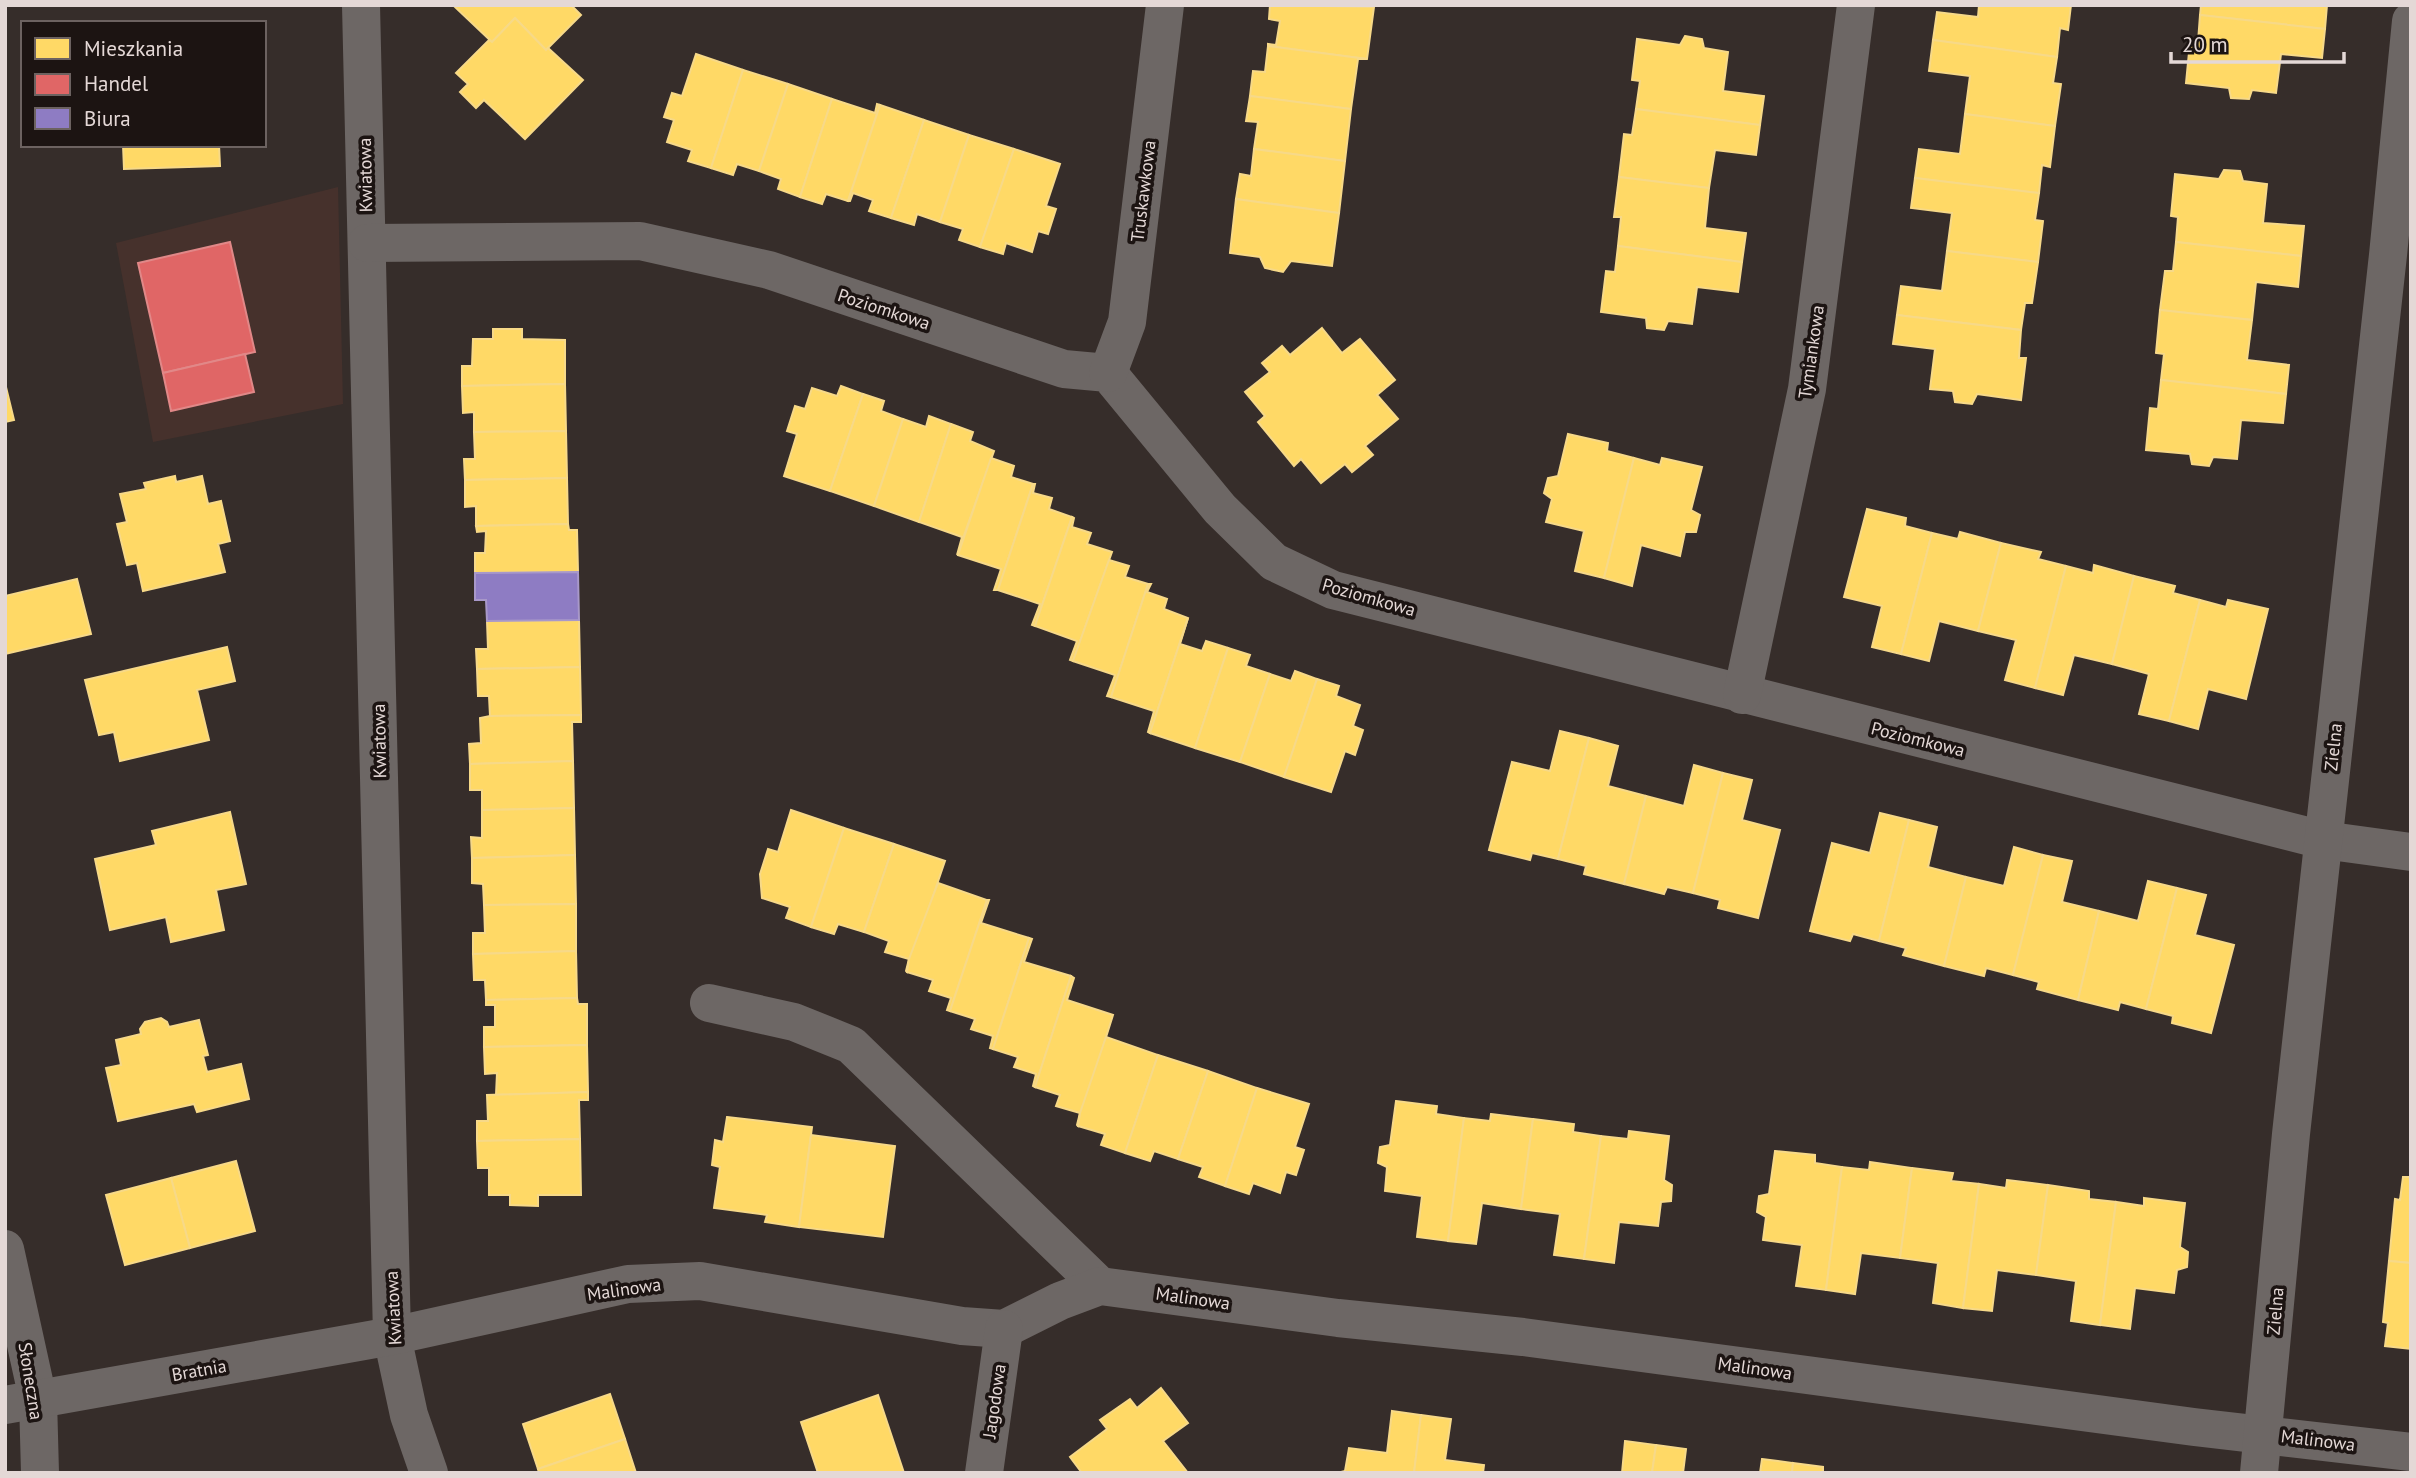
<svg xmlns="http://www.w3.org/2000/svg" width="2416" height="1478" viewBox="0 0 2416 1478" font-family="'PT Sans',sans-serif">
  <rect width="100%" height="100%" fill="#362d2a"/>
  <path fill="#46312c" d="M 338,187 L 343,404 L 153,442 L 116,243 Z"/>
  <g fill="#ffd966" stroke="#f7d988" stroke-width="2">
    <path d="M 457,5 L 571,5 L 581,15 L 546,50 L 515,18 L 492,42 L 455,7 Z"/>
    <path d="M 1270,5 L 1374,7 L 1367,59 L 1268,46 L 1268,44 L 1276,45 L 1280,21 L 1269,19 Z"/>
    <path d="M 1979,5 L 2071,5 L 2068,30 L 2060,28 L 2057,57 L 1933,40 L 1937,12 L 1978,17 Z"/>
    <path d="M 2201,5 L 2327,5 L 2325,29 L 2200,15 Z"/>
    <path d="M 2200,15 L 2325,29 L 2322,58 L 2281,54 L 2276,93 L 2252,90 L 2249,99 L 2231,98 L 2229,88 L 2186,83 L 2190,42 L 2198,42 Z"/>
    <path d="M 515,18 L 546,50 L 548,48 L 583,80 L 525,139 L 484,100 L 476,108 L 460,92 L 468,84 L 456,73 L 489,40 L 492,42 Z"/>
    <path d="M 1685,36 L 1702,39 L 1704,48 L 1728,52 L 1723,91 L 1764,96 L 1760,125 L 1636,109 L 1640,81 L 1632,80 L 1637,39 L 1680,45 Z"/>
    <path d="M 1933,40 L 2057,57 L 2053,83 L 2061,84 L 2055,126 L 1965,114 L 1970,76 L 1929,71 Z"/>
    <path d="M 1268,46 L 1367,59 L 1358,59 L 1351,109 L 1250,96 L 1253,71 L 1265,72 Z"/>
    <path d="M 696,54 L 743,70 L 711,168 L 688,161 L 692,150 L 667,142 L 674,120 L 664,117 L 672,93 L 682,96 Z"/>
    <path d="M 743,70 L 788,84 L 759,171 L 737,164 L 733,175 L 711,168 Z"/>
    <path d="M 788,84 L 832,99 L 800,197 L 778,189 L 781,179 L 759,171 Z"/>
    <path d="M 1250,96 L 1351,109 L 1345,161 L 1254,149 L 1258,122 L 1246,121 Z"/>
    <path d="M 832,99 L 875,113 L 877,104 L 880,105 L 848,201 L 826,194 L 822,204 L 800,197 Z"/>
    <path d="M 880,105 L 924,120 L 891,218 L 869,211 L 873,200 L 853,193 L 850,201 L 848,201 Z"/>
    <path d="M 1636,109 L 1760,125 L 1756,155 L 1715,150 L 1709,188 L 1619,177 L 1624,134 L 1632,135 Z"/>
    <path d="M 1965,114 L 2055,126 L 2050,167 L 2042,165 L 2039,193 L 1915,178 L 1919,149 L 1960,154 Z"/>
    <path d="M 924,120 L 969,135 L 940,222 L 917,214 L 914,225 L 891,218 Z"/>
    <path d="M 969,135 L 1014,149 L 980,247 L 959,240 L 963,229 L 940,222 Z"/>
    <path d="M 123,145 L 219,145 L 220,166 L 124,169 Z"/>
    <path d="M 1014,149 L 1060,164 L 1046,206 L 1056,209 L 1048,234 L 1038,231 L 1032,252 L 1006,243 L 1003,254 L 980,247 Z"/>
    <path d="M 1254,149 L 1345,161 L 1339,213 L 1236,199 L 1240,174 L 1251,176 Z"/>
    <path d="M 2224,170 L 2240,171 L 2243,181 L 2267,184 L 2263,223 L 2304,226 L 2301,256 L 2176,242 L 2178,217 L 2171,216 L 2175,174 L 2219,179 Z"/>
    <path d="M 1619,177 L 1709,188 L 1705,228 L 1746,233 L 1742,262 L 1618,246 L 1621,217 L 1614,217 Z"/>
    <path d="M 1915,178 L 2039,193 L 2035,220 L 2043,221 L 2038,262 L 1947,251 L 1952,213 L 1911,208 Z"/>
    <path d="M 1236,199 L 1339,213 L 1332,266 L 1291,261 L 1283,272 L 1265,268 L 1260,257 L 1230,253 Z"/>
    <path d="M 2176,242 L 2301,256 L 2298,287 L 2256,282 L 2252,320 L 2160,310 L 2165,271 L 2173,271 Z"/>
    <path d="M 1618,246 L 1742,262 L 1738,292 L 1697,287 L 1692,324 L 1668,321 L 1664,330 L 1647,328 L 1646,318 L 1601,312 L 1606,271 L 1615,272 Z"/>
    <path d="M 1947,251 L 2038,262 L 2032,303 L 2025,303 L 2021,330 L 1897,315 L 1901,286 L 1942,291 Z"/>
    <path d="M 2160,310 L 2252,320 L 2247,360 L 2289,365 L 2286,394 L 2161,380 L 2164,354 L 2156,353 Z"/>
    <path d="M 1897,315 L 2021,330 L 2019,358 L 2026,358 L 2021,400 L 1977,394 L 1972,404 L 1955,402 L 1953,391 L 1930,389 L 1935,349 L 1893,344 Z"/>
    <path d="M 1322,328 L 1342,353 L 1360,339 L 1395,380 L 1377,395 L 1398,419 L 1365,446 L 1373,455 L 1352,472 L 1345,464 L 1321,483 L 1301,459 L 1294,466 L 1258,422 L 1265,416 L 1245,392 L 1270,372 L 1262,363 L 1282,346 L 1290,355 Z"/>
    <path d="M 493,329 L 522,329 L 522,339 L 565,340 L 565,384 L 462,386 L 462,366 L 472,366 L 473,339 L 493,339 Z"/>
    <path d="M 2161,380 L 2286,394 L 2283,423 L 2241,420 L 2237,459 L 2213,457 L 2209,466 L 2192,464 L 2190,454 L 2146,450 L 2150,408 L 2158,409 Z"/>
    <path d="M 5,383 L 14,420 L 5,422 Z"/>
    <path d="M 565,384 L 566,431 L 474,432 L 474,412 L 463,413 L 462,386 Z"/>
    <path d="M 841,386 L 863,394 L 830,491 L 784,476 L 797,434 L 787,431 L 795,406 L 805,409 L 812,388 L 837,396 Z"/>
    <path d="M 863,394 L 884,401 L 881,411 L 903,419 L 874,506 L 830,491 Z"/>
    <path d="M 929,416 L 951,424 L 919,522 L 874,506 L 903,419 L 926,427 Z"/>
    <path d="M 951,424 L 973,432 L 970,441 L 994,451 L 957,555 L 962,537 L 919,522 Z"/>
    <path d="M 566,431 L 567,478 L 465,480 L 464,459 L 475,459 L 474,432 Z"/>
    <path d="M 1568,434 L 1608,443 L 1607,451 L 1634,458 L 1604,578 L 1575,571 L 1584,531 L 1546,522 L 1552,499 L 1544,493 L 1548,478 L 1558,476 Z"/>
    <path d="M 991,458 L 1014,466 L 1011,477 L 1033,484 L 998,590 L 994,590 L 1001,569 L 958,555 Z"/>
    <path d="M 1634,458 L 1660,465 L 1662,458 L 1702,467 L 1691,510 L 1700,515 L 1696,532 L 1685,532 L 1680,556 L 1641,545 L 1632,586 L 1604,578 Z"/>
    <path d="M 175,476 L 176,482 L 202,476 L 208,504 L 221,501 L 230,541 L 218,544 L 225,572 L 143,591 L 137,563 L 127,565 L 117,524 L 127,522 L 120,494 L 146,489 L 144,483 Z"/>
    <path d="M 567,478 L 568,524 L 476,526 L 476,506 L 465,507 L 465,480 Z"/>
    <path d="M 1033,484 L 1035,484 L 1033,493 L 1052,498 L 1049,509 L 1072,517 L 1035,626 L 1032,625 L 1040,604 L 998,590 Z"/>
    <path d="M 1867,509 L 1906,518 L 1905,526 L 1932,533 L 1901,654 L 1872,647 L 1882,606 L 1844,597 Z"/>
    <path d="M 1072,517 L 1074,518 L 1072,527 L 1091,533 L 1087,544 L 1112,552 L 1073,661 L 1070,660 L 1077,641 L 1035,626 Z"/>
    <path d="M 568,524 L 569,530 L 577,530 L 578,572 L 475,573 L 475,553 L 485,553 L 486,531 L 477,532 L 476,526 Z"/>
    <path d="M 1960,532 L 2001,543 L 1978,631 L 1939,621 L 1929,661 L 1901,654 L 1932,533 L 1958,539 Z"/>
    <path d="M 2001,543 L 2041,552 L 2038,559 L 2066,566 L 2035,688 L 2005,680 L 2016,640 L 1978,631 Z"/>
    <path d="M 1109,560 L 1129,566 L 1125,577 L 1148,584 L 1111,697 L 1107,696 L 1115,675 L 1073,661 Z"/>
    <path d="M 2094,565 L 2134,576 L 2112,664 L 2074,655 L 2063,695 L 2035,688 L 2066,566 L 2093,573 Z"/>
    <path d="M 2134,576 L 2175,586 L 2173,593 L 2200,600 L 2169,721 L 2139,714 L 2149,674 L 2112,664 Z"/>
    <path d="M 77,579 L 91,634 L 5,654 L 5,596 Z"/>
    <path d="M 1148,584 L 1151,584 L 1147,592 L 1167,599 L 1164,609 L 1188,618 L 1150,733 L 1148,732 L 1154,711 L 1111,697 Z"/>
    <path d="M 2200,600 L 2226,607 L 2228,600 L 2268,609 L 2246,699 L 2208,689 L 2198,729 L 2169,721 Z"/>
    <path d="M 1188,618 L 1180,644 L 1202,651 L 1206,641 L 1228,648 L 1195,748 L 1150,733 Z"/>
    <path d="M 579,620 L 580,667 L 477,669 L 476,649 L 488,649 L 487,621 Z"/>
    <path d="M 227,647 L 235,681 L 197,690 L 209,740 L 120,761 L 114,732 L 99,735 L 85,680 Z"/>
    <path d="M 1228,648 L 1250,655 L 1246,666 L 1270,674 L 1240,762 L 1195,748 Z"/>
    <path d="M 580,667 L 581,715 L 490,716 L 489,696 L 478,696 L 477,669 Z"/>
    <path d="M 1295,671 L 1317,679 L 1284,777 L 1240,762 L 1270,674 L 1291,681 Z"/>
    <path d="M 1317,679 L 1339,686 L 1336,696 L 1360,705 L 1353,726 L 1363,730 L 1355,755 L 1345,751 L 1331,792 L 1284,777 Z"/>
    <path d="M 581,715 L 581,722 L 572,722 L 573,761 L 470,764 L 469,744 L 481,743 L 480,718 L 490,716 Z"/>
    <path d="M 1560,731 L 1589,738 L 1558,859 L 1532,853 L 1530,860 L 1489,850 L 1512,762 L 1550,771 Z"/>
    <path d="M 1589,738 L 1618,746 L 1608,786 L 1646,796 L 1624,884 L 1584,874 L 1586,866 L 1558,859 Z"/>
    <path d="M 573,761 L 574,808 L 482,810 L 482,790 L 470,790 L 470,764 Z"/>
    <path d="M 1694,765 L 1723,773 L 1693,893 L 1667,887 L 1664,894 L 1624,884 L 1646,796 L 1684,806 Z"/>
    <path d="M 1723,773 L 1752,780 L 1742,820 L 1780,830 L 1758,918 L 1718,908 L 1720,900 L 1693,893 Z"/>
    <path d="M 574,808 L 575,855 L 472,858 L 471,837 L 482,838 L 482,810 Z"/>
    <path d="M 791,810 L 844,828 L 811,927 L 786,918 L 790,907 L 762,898 L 760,874 L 768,849 L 778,852 Z"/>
    <path d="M 230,812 L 246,884 L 216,890 L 224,930 L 171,942 L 166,917 L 110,930 L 95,859 L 156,845 L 152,831 Z"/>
    <path d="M 1880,813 L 1909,820 L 1879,941 L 1853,934 L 1850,941 L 1810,931 L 1832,843 L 1870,853 Z"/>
    <path d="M 1909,820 L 1937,827 L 1928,867 L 1966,877 L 1944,966 L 1903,955 L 1906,948 L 1879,941 Z"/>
    <path d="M 844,828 L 894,844 L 864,932 L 838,924 L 834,934 L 811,927 Z"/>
    <path d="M 894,844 L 945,861 L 907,972 L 906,971 L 909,959 L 885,952 L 889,941 L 864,932 Z"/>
    <path d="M 2014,847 L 2043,855 L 2013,975 L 1986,968 L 1984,976 L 1944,966 L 1966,877 L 2004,886 Z"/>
    <path d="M 575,855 L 576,904 L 484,905 L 483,884 L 472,883 L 472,858 Z"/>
    <path d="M 2043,855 L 2072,861 L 2062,902 L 2099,911 L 2078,1000 L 2037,989 L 2039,982 L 2013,975 Z"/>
    <path d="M 2148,881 L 2177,888 L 2146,1009 L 2120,1002 L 2118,1010 L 2078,1000 L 2099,911 L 2138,921 Z"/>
    <path d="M 938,883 L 987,900 L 950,1011 L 947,1010 L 951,998 L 929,991 L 933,980 L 907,972 L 909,959 Z"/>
    <path d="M 2177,888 L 2206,895 L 2195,935 L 2234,945 L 2211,1033 L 2172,1023 L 2173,1016 L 2146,1009 Z"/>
    <path d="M 987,900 L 989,900 L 981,923 L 1029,938 L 993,1049 L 990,1048 L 993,1036 L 971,1029 L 975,1019 L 950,1011 Z"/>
    <path d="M 576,904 L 576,951 L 473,954 L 473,933 L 485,933 L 484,905 Z"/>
    <path d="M 1029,938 L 1032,939 L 1024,962 L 1071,976 L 1035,1087 L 1033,1086 L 1036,1074 L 1014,1067 L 1018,1057 L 993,1049 Z"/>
    <path d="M 576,951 L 577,998 L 486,1000 L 485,980 L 474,980 L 473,954 Z"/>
    <path d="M 1071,976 L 1074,978 L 1067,1000 L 1113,1015 L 1078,1126 L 1077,1125 L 1080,1113 L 1056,1106 L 1060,1095 L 1035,1087 Z"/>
    <path d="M 577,998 L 578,1004 L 587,1004 L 587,1045 L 484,1047 L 484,1027 L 495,1027 L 495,1005 L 486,1005 L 486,1000 Z"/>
    <path d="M 161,1018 L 167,1022 L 169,1027 L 199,1020 L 208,1055 L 203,1056 L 207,1072 L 241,1064 L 249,1099 L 197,1112 L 194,1104 L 118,1121 L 106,1068 L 121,1065 L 116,1040 L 141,1034 L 140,1029 L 145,1022 Z"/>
    <path d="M 1106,1037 L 1158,1055 L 1125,1153 L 1101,1145 L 1105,1134 L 1078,1126 L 1080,1113 Z"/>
    <path d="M 587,1045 L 588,1092 L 496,1095 L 497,1073 L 485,1074 L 484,1047 Z"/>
    <path d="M 1158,1055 L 1208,1071 L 1178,1159 L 1154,1151 L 1150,1161 L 1125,1153 Z"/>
    <path d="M 1208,1071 L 1257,1088 L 1225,1186 L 1199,1177 L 1203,1167 L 1178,1159 Z"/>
    <path d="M 1257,1088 L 1309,1104 L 1295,1147 L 1304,1150 L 1296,1175 L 1286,1172 L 1280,1193 L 1253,1183 L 1249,1194 L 1225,1186 Z"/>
    <path d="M 588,1092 L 588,1100 L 579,1100 L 580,1139 L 477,1141 L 477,1121 L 488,1121 L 487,1095 Z"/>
    <path d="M 1396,1101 L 1437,1106 L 1436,1114 L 1464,1118 L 1448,1241 L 1417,1237 L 1422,1196 L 1385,1191 L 1387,1167 L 1378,1163 L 1380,1147 L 1390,1145 Z"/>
    <path d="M 1491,1114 L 1533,1119 L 1521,1209 L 1482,1203 L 1476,1244 L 1448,1241 L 1464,1118 L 1490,1121 Z"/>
    <path d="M 727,1117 L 812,1127 L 799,1227 L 765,1222 L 767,1215 L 714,1208 L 720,1167 L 712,1165 L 715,1140 L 723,1142 Z"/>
    <path d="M 1533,1119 L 1574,1124 L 1573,1132 L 1601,1136 L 1584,1259 L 1554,1255 L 1560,1214 L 1521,1209 Z"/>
    <path d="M 1629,1131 L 1669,1136 L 1664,1180 L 1672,1185 L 1671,1201 L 1661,1202 L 1658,1226 L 1619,1222 L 1614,1263 L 1584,1259 L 1601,1136 L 1628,1139 Z"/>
    <path d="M 811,1135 L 895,1146 L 883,1237 L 799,1227 Z"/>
    <path d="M 580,1139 L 581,1195 L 538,1195 L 538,1206 L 510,1205 L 510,1195 L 489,1195 L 489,1168 L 478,1168 L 477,1141 Z"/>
    <path d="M 1775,1151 L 1815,1155 L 1815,1163 L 1842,1167 L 1826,1290 L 1796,1286 L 1802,1245 L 1763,1240 L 1766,1217 L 1757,1212 L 1759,1196 L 1769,1194 Z"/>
    <path d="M 236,1161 L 255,1231 L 190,1248 L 171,1178 Z"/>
    <path d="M 1870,1162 L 1912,1168 L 1900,1258 L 1861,1253 L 1855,1294 L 1826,1290 L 1842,1167 L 1869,1170 Z"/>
    <path d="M 1912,1168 L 1953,1173 L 1951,1181 L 1979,1184 L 1963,1308 L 1933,1303 L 1938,1263 L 1900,1258 Z"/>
    <path d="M 2403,1177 L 2411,1177 L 2411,1263 L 2389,1261 L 2395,1199 L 2400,1200 Z"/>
    <path d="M 171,1178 L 190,1248 L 125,1265 L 106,1195 Z"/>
    <path d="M 2007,1180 L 2048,1185 L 2036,1275 L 1997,1270 L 1992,1311 L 1963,1308 L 1979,1184 L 2006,1188 Z"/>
    <path d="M 2048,1185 L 2089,1191 L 2089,1199 L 2116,1202 L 2100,1325 L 2071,1321 L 2076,1281 L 2036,1275 Z"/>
    <path d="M 2144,1198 L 2185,1203 L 2180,1247 L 2188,1252 L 2187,1267 L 2177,1270 L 2174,1293 L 2135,1288 L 2130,1329 L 2100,1325 L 2116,1202 L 2144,1206 Z"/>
    <path d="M 2389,1261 L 2411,1263 L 2411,1349 L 2385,1346 L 2388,1323 L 2383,1322 Z"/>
    <path d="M 1161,1388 L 1188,1423 L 1163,1441 L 1188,1473 L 1082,1473 L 1070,1457 L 1107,1429 L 1100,1420 L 1130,1399 L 1137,1408 Z"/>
    <path d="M 610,1394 L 625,1439 L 538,1469 L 523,1424 Z"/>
    <path d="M 878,1395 L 904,1473 L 818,1473 L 801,1422 Z"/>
    <path d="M 1392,1411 L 1421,1415 L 1414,1473 L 1337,1473 L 1345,1471 L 1349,1448 L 1387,1453 Z"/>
    <path d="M 1421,1415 L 1451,1419 L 1445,1460 L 1484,1465 L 1483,1473 L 1414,1473 Z"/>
    <path d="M 625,1439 L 636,1473 L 539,1473 L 538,1469 Z"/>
    <path d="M 1625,1441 L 1656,1445 L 1652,1473 L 1622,1473 Z"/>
    <path d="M 1656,1445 L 1686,1449 L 1683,1473 L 1652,1473 Z"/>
    <path d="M 1762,1459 L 1793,1463 L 1792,1473 L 1760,1473 Z"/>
    <path d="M 1793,1463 L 1823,1467 L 1823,1473 L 1792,1473 Z"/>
  </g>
  <g fill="#e06666" stroke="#e18888" stroke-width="2">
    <path d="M 230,242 L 255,352 L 163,373 L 138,263 Z"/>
    <path d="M 245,354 L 254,392 L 171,411 L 163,373 Z"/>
  </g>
  <path fill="#8e7cc3" stroke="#a898c9" stroke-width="2" d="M 578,572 L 579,620 L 487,621 L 486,600 L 475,600 L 475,573 Z"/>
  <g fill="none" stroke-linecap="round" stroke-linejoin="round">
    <g stroke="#6d6765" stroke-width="38">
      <path d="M 361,5 L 392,1336 L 409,1415 L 429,1473"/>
      <path d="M 367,243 L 640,241 L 769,270 L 1064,369 L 1108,373 L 1220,509 L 1274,562 L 1333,590 L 2323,840 L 2411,852"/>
      <path d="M 1108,373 L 1127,322 L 1165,5"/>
      <path d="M 1742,695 L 1807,389 L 1856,5"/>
      <path d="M 709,1003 L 794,1022 L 851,1045 L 1100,1286"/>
      <path d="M 5,1249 L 38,1399 L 40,1473"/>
      <path d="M 5,1405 L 392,1336 L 628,1284 L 700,1281 L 962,1326 L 1004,1329 L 1060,1301 L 1100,1286 L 1338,1318 L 1523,1337 L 2194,1427 L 2411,1452"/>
      <path d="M 984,1473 L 1004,1329"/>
      <path d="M 2259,1473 L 2291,1134 L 2388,255 L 2411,21"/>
    </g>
  </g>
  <g text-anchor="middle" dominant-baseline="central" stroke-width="7" stroke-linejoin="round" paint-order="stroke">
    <g font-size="18" fill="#e4d8d6" stroke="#1c1412">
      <text transform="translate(365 175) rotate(-91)">Kwiatowa</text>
      <text transform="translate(1143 191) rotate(-83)">Truskawkowa</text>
      <text transform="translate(884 309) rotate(18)">Poziomkowa</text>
      <text transform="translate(1811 352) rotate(-82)">Tymiankowa</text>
      <text transform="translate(1369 597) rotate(16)">Poziomkowa</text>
      <text transform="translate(1918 739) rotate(14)">Poziomkowa</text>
      <text transform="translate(379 741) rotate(-91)">Kwiatowa</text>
      <text transform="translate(2333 747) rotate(-84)">Zielna</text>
      <text transform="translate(624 1289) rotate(-8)">Malinowa</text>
      <text transform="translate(1193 1298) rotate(8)">Malinowa</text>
      <text transform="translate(393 1308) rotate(-93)">Kwiatowa</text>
      <text transform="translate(2275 1311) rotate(-85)">Zielna</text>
      <text transform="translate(1755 1368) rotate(8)">Malinowa</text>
      <text transform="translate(199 1370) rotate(-10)">Bratnia</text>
      <text transform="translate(31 1381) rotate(81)">Słoneczna</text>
      <text transform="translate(994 1401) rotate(-82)">Jagodowa</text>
      <text transform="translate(2318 1440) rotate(7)">Malinowa</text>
    </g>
  </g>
  <rect width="2416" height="1478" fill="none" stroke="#e4d8d6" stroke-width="14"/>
  <rect x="21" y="21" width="245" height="126" fill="#1c1412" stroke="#6c6260" stroke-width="2"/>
  <rect x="35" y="38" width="35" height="21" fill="#ffd966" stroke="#6c6260" stroke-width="2"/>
  <text x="84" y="56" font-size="21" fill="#e4d8d6">Mieszkania</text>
  <rect x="35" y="74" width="35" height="21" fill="#e06666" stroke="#6c6260" stroke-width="2"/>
  <text x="84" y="91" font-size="21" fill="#e4d8d6">Handel</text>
  <rect x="35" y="108" width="35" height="21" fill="#8e7cc3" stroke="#6c6260" stroke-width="2"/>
  <text x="84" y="126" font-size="21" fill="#e4d8d6">Biura</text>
  <path d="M2171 52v10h173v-10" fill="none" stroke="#e4d8d6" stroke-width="3.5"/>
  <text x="2182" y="52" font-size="21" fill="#e4d8d6" stroke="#1c1412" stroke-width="5" paint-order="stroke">20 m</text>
</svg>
